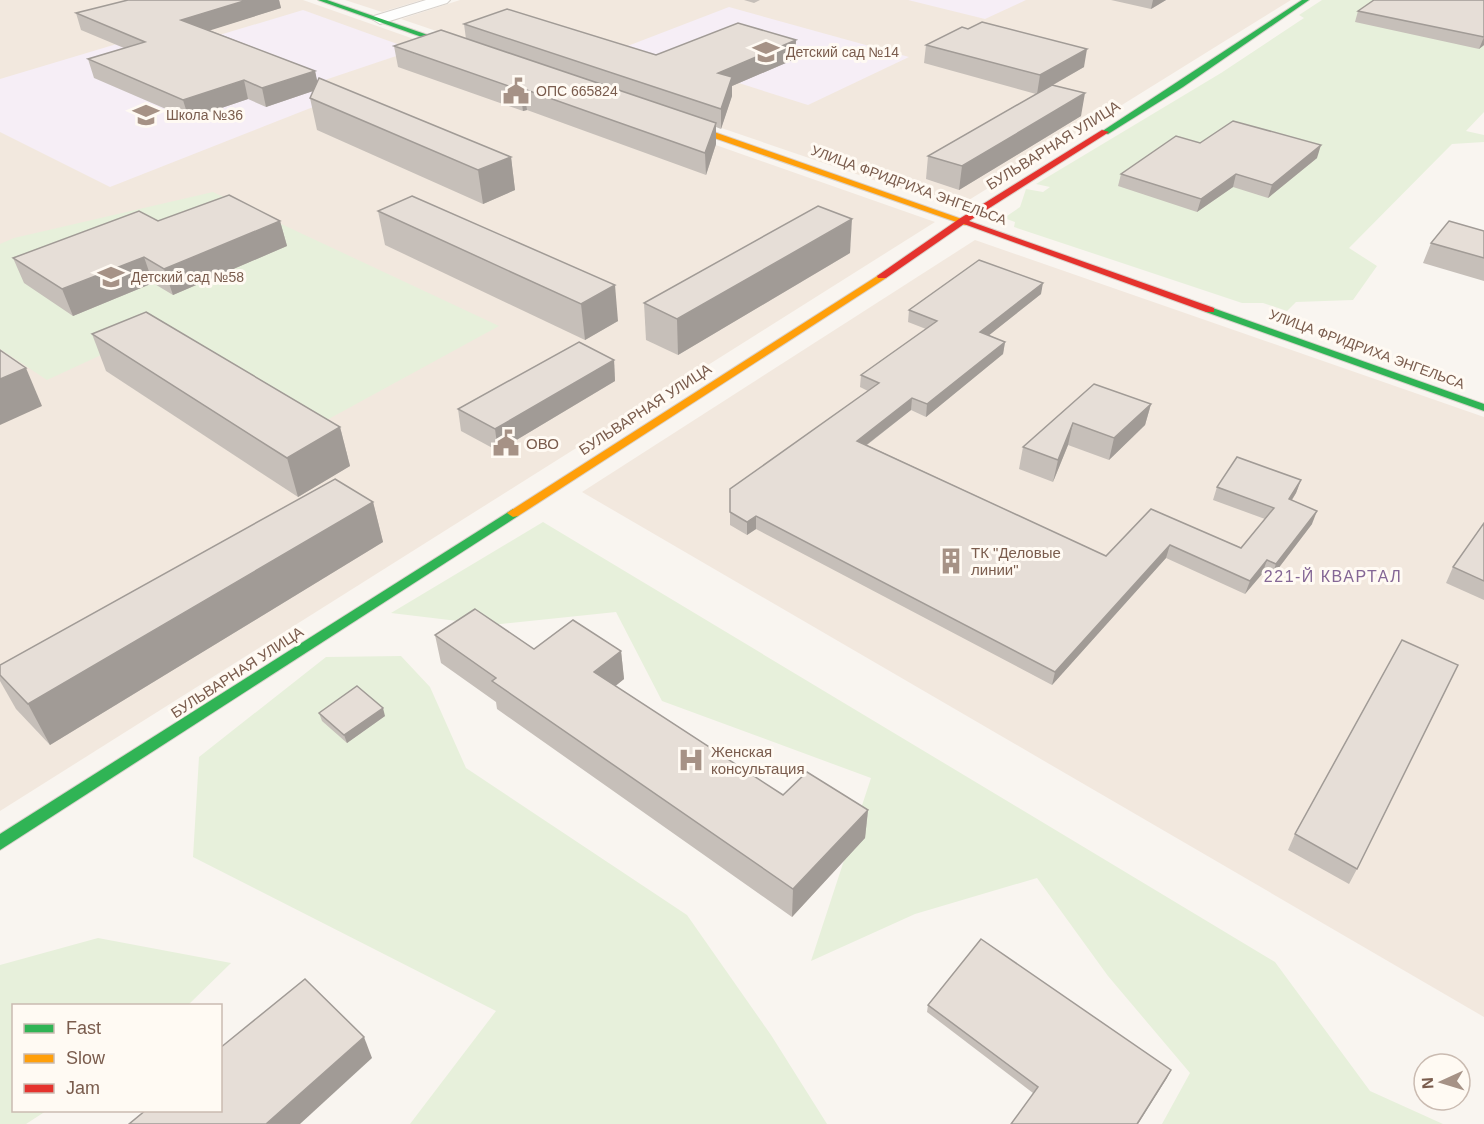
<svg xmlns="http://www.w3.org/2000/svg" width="1484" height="1124" viewBox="0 0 1484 1124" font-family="Helvetica,sans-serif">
  <rect width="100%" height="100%" fill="#f9f5f0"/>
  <g fill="#f2e8de">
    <path d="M 0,0 L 303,0 L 935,222 L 0,811 Z"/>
    <path d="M 345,0 L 422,0 L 382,12 Z"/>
    <path d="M 460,0 L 1291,0 L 956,208 L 401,19 Z"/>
    <path d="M 975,240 L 1484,417 L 1484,1017 L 582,492 Z"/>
  </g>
  <g fill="#f6eef6">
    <path d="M 908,0 L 1026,0 L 985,19 Z"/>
    <path d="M 729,7 L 909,57 L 808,105 L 625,47 Z"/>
    <path d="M 303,10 L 414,50 L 310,85 L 336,98 L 110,187 L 0,132 L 0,79 L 160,31 L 196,42 Z"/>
  </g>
  <g fill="#e7f0db">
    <path d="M 1322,0 L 1484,0 L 1484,112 L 1466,131 L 1484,135 L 1484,142 L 1452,144 L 1349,248 L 1377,266 L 1353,300 L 1296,302 L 1287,311 L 1263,303 L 1242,303 L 1014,227 L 1015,222 L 1004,218 L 1020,207 L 1026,189 L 1043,192 L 1050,187 L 1036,184 L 1221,73 L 1304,18 L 1299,15 Z"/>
    <path d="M 213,192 L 499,326 L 314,427 L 153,331 L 47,380 L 0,349 L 0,244 L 14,238 Z"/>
    <path d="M 543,522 L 1275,962 L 1370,1091 L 1443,1124 L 1162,1124 L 1190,1073 L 1108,976 L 1037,878 L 915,914 L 811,961 L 871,778 L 662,701 L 616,612 L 491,625 L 391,613 Z"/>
    <path d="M 401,656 L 430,687 L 466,768 L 687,915 L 771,1035 L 827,1124 L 410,1124 L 496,1011 L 193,857 L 199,757 L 326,657 Z"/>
    <path d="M 98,938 L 231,963 L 188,1005 L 14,1006 L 14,1110 L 46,1111 L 26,1124 L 0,1124 L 0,965 Z"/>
  </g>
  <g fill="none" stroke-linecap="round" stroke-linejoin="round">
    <g stroke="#d7d1cb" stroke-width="2">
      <path id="street" d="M 426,0 L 450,0 L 447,3 L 380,24 L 372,19 L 374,16 Z"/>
    </g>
    <g stroke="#d9d2cb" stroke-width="2">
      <g id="fast">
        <path d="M 318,0 L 327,0 L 471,50 L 464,52 Z"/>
        <path d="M 1302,0 L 1309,0 L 1183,87 L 1108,134 L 1101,132 Z"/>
        <path d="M 1210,307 L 1484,404 L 1484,411 L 1206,312 L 1205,310 Z"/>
        <path d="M 513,509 L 519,513 L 518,516 L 0,850 L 0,834 Z"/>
      </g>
    </g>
    <g stroke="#d9d2cb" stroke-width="2">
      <g id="slow">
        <path d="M 671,119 L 677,119 L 973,223 L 965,225 L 671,123 Z"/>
        <path d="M 882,273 L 886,274 L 886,278 L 518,516 L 513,517 L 507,513 Z"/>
      </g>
    </g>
    <g stroke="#d9d2cb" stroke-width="2">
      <path id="jam" d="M 1102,130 L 1109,132 L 969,221 L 1214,308 L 1214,312 L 1206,312 L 964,224 L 886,278 L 878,278 L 877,276 L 959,219 Z"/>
    </g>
    <use href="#street" fill="#fefefd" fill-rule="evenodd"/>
    <use href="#fast" fill="#30b455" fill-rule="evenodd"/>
    <use href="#slow" fill="#ff9f0a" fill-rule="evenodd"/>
    <use href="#jam" fill="#e5322d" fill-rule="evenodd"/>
  </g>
  <g fill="#c6bfb9">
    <path d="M 128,0 L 279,0 L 281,8 L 209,30 L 315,71 L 317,82 L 511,157 L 515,190 L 483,204 L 317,130 L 310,98 L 313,91 L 266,107 L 248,99 L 189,119 L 94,78 L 88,59 L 124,48 L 81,30 L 76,13 Z"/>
    <path d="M 744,0 L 760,0 L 754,3 Z"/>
    <path d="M 1111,0 L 1166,0 L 1151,9 Z"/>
    <path d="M 1484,0 L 1484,45 L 1479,49 L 1355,22 L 1358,11 Z"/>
    <path d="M 464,24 L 656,55 L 796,40 L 795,59 L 732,86 L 732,96 L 721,129 L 716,127 L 716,144 L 706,175 L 527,110 L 523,111 L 398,67 L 394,46 L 466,39 Z"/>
    <path d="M 926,45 L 1084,67 L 1053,85 L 1081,116 L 959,190 L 926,179 L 928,156 L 1036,94 L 924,63 Z"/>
    <path d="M 1200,143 L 1317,158 L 1268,198 L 1233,187 L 1197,212 L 1118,186 L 1121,174 Z"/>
    <path d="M 412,196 L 618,321 L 585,340 L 385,245 L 378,211 Z"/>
    <path d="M 158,221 L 280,221 L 287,246 L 173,295 L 153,283 L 73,316 L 24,283 L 13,258 Z"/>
    <path d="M 1484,231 L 1484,281 L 1423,263 L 1431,243 Z"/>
    <path d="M 850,253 L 678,355 L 646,340 L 644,303 Z"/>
    <path d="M 1041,294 L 989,335 L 1005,342 L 1003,354 L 926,417 L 911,410 L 867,445 L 1106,556 L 1151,509 L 1241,548 L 1265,519 L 1213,500 L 1217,487 L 1301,480 L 1296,493 L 1292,500 L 1312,524 L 1271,578 L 1262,574 L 1245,594 L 1166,558 L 1052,685 L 756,529 L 747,535 L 730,525 L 730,489 L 868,391 L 860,387 L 861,375 L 926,329 L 908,322 L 909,310 Z"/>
    <path d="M 92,334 L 340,427 L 350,466 L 298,497 L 106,371 Z"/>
    <path d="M 614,360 L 615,381 L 498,451 L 461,431 L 458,409 Z"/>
    <path d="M 1094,384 L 1151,404 L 1145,425 L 1109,460 L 1068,445 L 1053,482 L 1019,469 L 1023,447 Z"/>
    <path d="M 373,502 L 383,542 L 50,745 L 16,709 L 0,681 L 0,665 Z"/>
    <path d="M 1484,523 L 1484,600 L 1446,583 L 1453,567 Z"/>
    <path d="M 435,635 L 534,649 L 621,651 L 624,679 L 615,686 L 783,795 L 868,810 L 865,838 L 792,917 L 497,709 L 496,702 L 441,663 Z"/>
    <path d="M 319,713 L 385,716 L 347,743 L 322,721 Z"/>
    <path d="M 1295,834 L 1357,869 L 1349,884 L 1288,850 Z"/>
    <path d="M 928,1005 L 1167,1078 L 1033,1093 L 927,1012 Z"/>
  </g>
  <g fill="#a19b96">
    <path d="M 247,0 L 279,0 L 281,8 L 186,38 L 181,20 Z"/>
    <path d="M 1153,0 L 1166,0 L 1151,9 Z"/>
    <path d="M 1484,37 L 1484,45 L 1479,49 Z"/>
    <path d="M 796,40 L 795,59 L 732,86 L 732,96 L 721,129 L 721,109 L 718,73 Z"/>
    <path d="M 1087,49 L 1084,67 L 1037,94 L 1040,75 Z"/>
    <path d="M 315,71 L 319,89 L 266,107 L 262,88 Z"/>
    <path d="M 244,80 L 248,99 L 189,119 L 183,100 Z"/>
    <path d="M 524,89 L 527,110 L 523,111 L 520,90 Z"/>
    <path d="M 1085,93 L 1081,116 L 959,190 L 962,166 Z"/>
    <path d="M 716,123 L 716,144 L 706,175 L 705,153 Z"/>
    <path d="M 1321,145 L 1317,158 L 1268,198 L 1272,185 Z"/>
    <path d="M 511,157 L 515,190 L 483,204 L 478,170 Z"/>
    <path d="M 1236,174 L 1233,187 L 1197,212 L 1201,199 Z"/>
    <path d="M 852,219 L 850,253 L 678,355 L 677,319 Z"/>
    <path d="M 280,221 L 287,246 L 173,295 L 164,269 Z"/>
    <path d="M 144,257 L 153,283 L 73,316 L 62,289 Z"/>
    <path d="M 1043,283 L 1041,294 L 978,344 L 980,332 Z"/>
    <path d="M 615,285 L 618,321 L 585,340 L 581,304 Z"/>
    <path d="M 1005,342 L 1003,354 L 926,417 L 927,404 Z"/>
    <path d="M 614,360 L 615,381 L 498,451 L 495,429 Z"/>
    <path d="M 26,368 L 42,406 L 0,425 L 0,379 Z"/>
    <path d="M 912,398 L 911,410 L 856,453 L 857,441 Z"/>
    <path d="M 1151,404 L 1145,425 L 1109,460 L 1114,438 Z"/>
    <path d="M 1073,423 L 1068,445 L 1053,482 L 1058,460 Z"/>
    <path d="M 340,427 L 350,466 L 298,497 L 287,458 Z"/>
    <path d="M 1301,480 L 1296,493 L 1284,512 L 1289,499 Z"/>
    <path d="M 373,502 L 383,542 L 50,745 L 28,704 Z"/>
    <path d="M 1317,511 L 1312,524 L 1271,578 L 1276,564 Z"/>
    <path d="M 756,516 L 756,529 L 747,535 L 747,522 Z"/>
    <path d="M 1170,545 L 1166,558 L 1052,685 L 1055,672 Z"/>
    <path d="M 1267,560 L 1262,574 L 1245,594 L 1250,581 Z"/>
    <path d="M 621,651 L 624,679 L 597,701 L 594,672 Z"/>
    <path d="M 383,708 L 385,716 L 347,743 L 344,735 Z"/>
    <path d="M 868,810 L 865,838 L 792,917 L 793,889 Z"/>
    <path d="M 364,1037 L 372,1058 L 300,1124 L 266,1124 Z"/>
    <path d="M 1171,1070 L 1167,1078 L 1138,1124 L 1137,1124 Z"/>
  </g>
  <g fill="#e6ded7" stroke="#a19b96" stroke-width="1.5">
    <path d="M 128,0 L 247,0 L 181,20 L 315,71 L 262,88 L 244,80 L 183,100 L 88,59 L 145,42 L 76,13 Z"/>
    <path d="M 1374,0 L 1484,0 L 1484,37 L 1358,11 Z"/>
    <path d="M 507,9 L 656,55 L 738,23 L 796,40 L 718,73 L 732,77 L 721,109 L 464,24 Z"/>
    <path d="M 982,22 L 1087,49 L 1040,75 L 926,45 L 962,27 L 968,29 Z"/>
    <path d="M 441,30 L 716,123 L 705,153 L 524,89 L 520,90 L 394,46 Z"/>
    <path d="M 319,78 L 511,157 L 478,170 L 310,98 Z"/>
    <path d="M 1052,85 L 1085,93 L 962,166 L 928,156 Z"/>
    <path d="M 1233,121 L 1321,145 L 1272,185 L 1236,174 L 1201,199 L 1121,174 L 1176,136 L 1200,143 Z"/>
    <path d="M 229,195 L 280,221 L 164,269 L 144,257 L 62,289 L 13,258 L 139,211 L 158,221 Z"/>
    <path d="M 412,196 L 615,285 L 581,304 L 378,211 Z"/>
    <path d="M 818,206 L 852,219 L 677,319 L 644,303 Z"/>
    <path d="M 1449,221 L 1484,231 L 1484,258 L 1431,243 Z"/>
    <path d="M 979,260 L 1043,283 L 980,332 L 1005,342 L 927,404 L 912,398 L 857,441 L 1106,556 L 1151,509 L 1241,548 L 1274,508 L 1217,487 L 1237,457 L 1301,480 L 1289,499 L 1317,511 L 1276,564 L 1267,560 L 1250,581 L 1170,545 L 1055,672 L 756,516 L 747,522 L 730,512 L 730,489 L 879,383 L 861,375 L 937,321 L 909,310 Z"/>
    <path d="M 146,312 L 340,427 L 287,458 L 92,334 Z"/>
    <path d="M 579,342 L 614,360 L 495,429 L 458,409 Z"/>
    <path d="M 0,350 L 26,368 L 0,379 Z"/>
    <path d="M 1094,384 L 1151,404 L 1114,438 L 1073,423 L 1058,460 L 1023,447 Z"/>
    <path d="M 335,479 L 373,502 L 28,704 L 0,675 L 0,665 Z"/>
    <path d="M 1484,523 L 1484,581 L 1453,567 Z"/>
    <path d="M 475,609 L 534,649 L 573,620 L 621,651 L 594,672 L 783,795 L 807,772 L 868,810 L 793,889 L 492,681 L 496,678 L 435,635 Z"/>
    <path d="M 1402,640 L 1458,665 L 1357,869 L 1295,834 Z"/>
    <path d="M 357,686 L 383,708 L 344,735 L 319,713 Z"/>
    <path d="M 981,939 L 1171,1070 L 1137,1124 L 1011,1124 L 1038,1087 L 928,1005 Z"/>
    <path d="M 305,979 L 364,1037 L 266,1124 L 129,1124 L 146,1110 L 220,1110 L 220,1048 Z"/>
  </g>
  <defs>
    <g id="school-bare" transform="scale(2.07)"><path d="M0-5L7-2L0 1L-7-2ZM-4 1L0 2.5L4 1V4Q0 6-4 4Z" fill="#a69286" stroke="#fffaf3" stroke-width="2.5" paint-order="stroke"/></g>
    <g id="civic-bare" transform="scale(2.07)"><path d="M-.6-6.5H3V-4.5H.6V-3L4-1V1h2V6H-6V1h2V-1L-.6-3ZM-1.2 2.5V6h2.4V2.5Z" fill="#a69286" stroke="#fffaf3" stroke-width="2.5" paint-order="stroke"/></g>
    <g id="building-bare" transform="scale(2.07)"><path d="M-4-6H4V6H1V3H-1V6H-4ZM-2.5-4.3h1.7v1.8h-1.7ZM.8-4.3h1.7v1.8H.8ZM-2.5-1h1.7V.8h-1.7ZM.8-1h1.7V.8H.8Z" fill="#a69286" stroke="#fffaf3" stroke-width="2.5" paint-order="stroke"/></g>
    <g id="hospital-bare" transform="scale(2.07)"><path d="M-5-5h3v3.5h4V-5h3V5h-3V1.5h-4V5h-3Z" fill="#a69286" stroke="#fffaf3" stroke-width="2.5" paint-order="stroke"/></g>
  </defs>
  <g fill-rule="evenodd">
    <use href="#school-bare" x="766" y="52"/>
    <use href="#civic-bare" x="516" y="91"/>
    <use href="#school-bare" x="146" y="115"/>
    <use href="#school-bare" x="111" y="277"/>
    <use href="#civic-bare" x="506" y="443"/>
    <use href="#building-bare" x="951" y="561"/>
    <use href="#hospital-bare" x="691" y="760"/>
  </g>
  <g text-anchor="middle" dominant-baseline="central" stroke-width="6" stroke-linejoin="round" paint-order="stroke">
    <g font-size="14" fill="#7a5c4d" stroke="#fffaf3" text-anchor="start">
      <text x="786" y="52">Детский сад №14</text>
      <text x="536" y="91">ОПС 665824</text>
      <text x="166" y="115">Школа №36</text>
      <text x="131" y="277">Детский сад №58</text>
    </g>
    <g font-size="14" fill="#7a5c4d" stroke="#fffaf3">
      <text transform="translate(909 185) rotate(20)">УЛИЦА ФРИДРИХА ЭНГЕЛЬСА</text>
      <text transform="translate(1367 349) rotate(20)">УЛИЦА ФРИДРИХА ЭНГЕЛЬСА</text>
    </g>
    <g font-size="15" fill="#7a5c4d" stroke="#fffaf3">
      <text transform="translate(1053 145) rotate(-32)">БУЛЬВАРНАЯ УЛИЦА</text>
      <text transform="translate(645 409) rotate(-33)">БУЛЬВАРНАЯ УЛИЦА</text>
      <text transform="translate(237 672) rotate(-33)">БУЛЬВАРНАЯ УЛИЦА</text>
    </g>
    <g font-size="15" fill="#7a5c4d" stroke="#fffaf3" text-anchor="start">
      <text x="526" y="443">ОВО</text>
      <text x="971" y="552">ТК "Деловые<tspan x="971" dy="17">линии"</tspan></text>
      <text x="711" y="751">Женская<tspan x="711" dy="17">консультация</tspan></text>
    </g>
    <g font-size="16" letter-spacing="1.5" fill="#846695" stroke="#fffaf3">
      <text x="1333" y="576">221-Й КВАРТАЛ</text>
    </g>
  </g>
  <rect x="12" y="1004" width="210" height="108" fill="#fffaf3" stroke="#cabbb1" stroke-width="1.5"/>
  <rect x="24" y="1024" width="30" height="9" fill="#30b455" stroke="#cabbb1" stroke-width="1.5"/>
  <text x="66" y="1034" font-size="18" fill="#7a5c4d">Fast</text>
  <rect x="24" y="1054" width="30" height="9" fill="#ff9f0a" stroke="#cabbb1" stroke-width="1.5"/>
  <text x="66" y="1064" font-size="18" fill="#7a5c4d">Slow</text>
  <rect x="24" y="1084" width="30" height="9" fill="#e5322d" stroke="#cabbb1" stroke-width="1.5"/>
  <text x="66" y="1094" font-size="18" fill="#7a5c4d">Jam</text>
  <g transform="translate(1442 1082) rotate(266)"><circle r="28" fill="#fffaf3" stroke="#cabbb1" stroke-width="1.5"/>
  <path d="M0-4.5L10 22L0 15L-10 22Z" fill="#a69286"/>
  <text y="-9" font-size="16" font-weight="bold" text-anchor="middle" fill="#7a5c4d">N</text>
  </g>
</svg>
